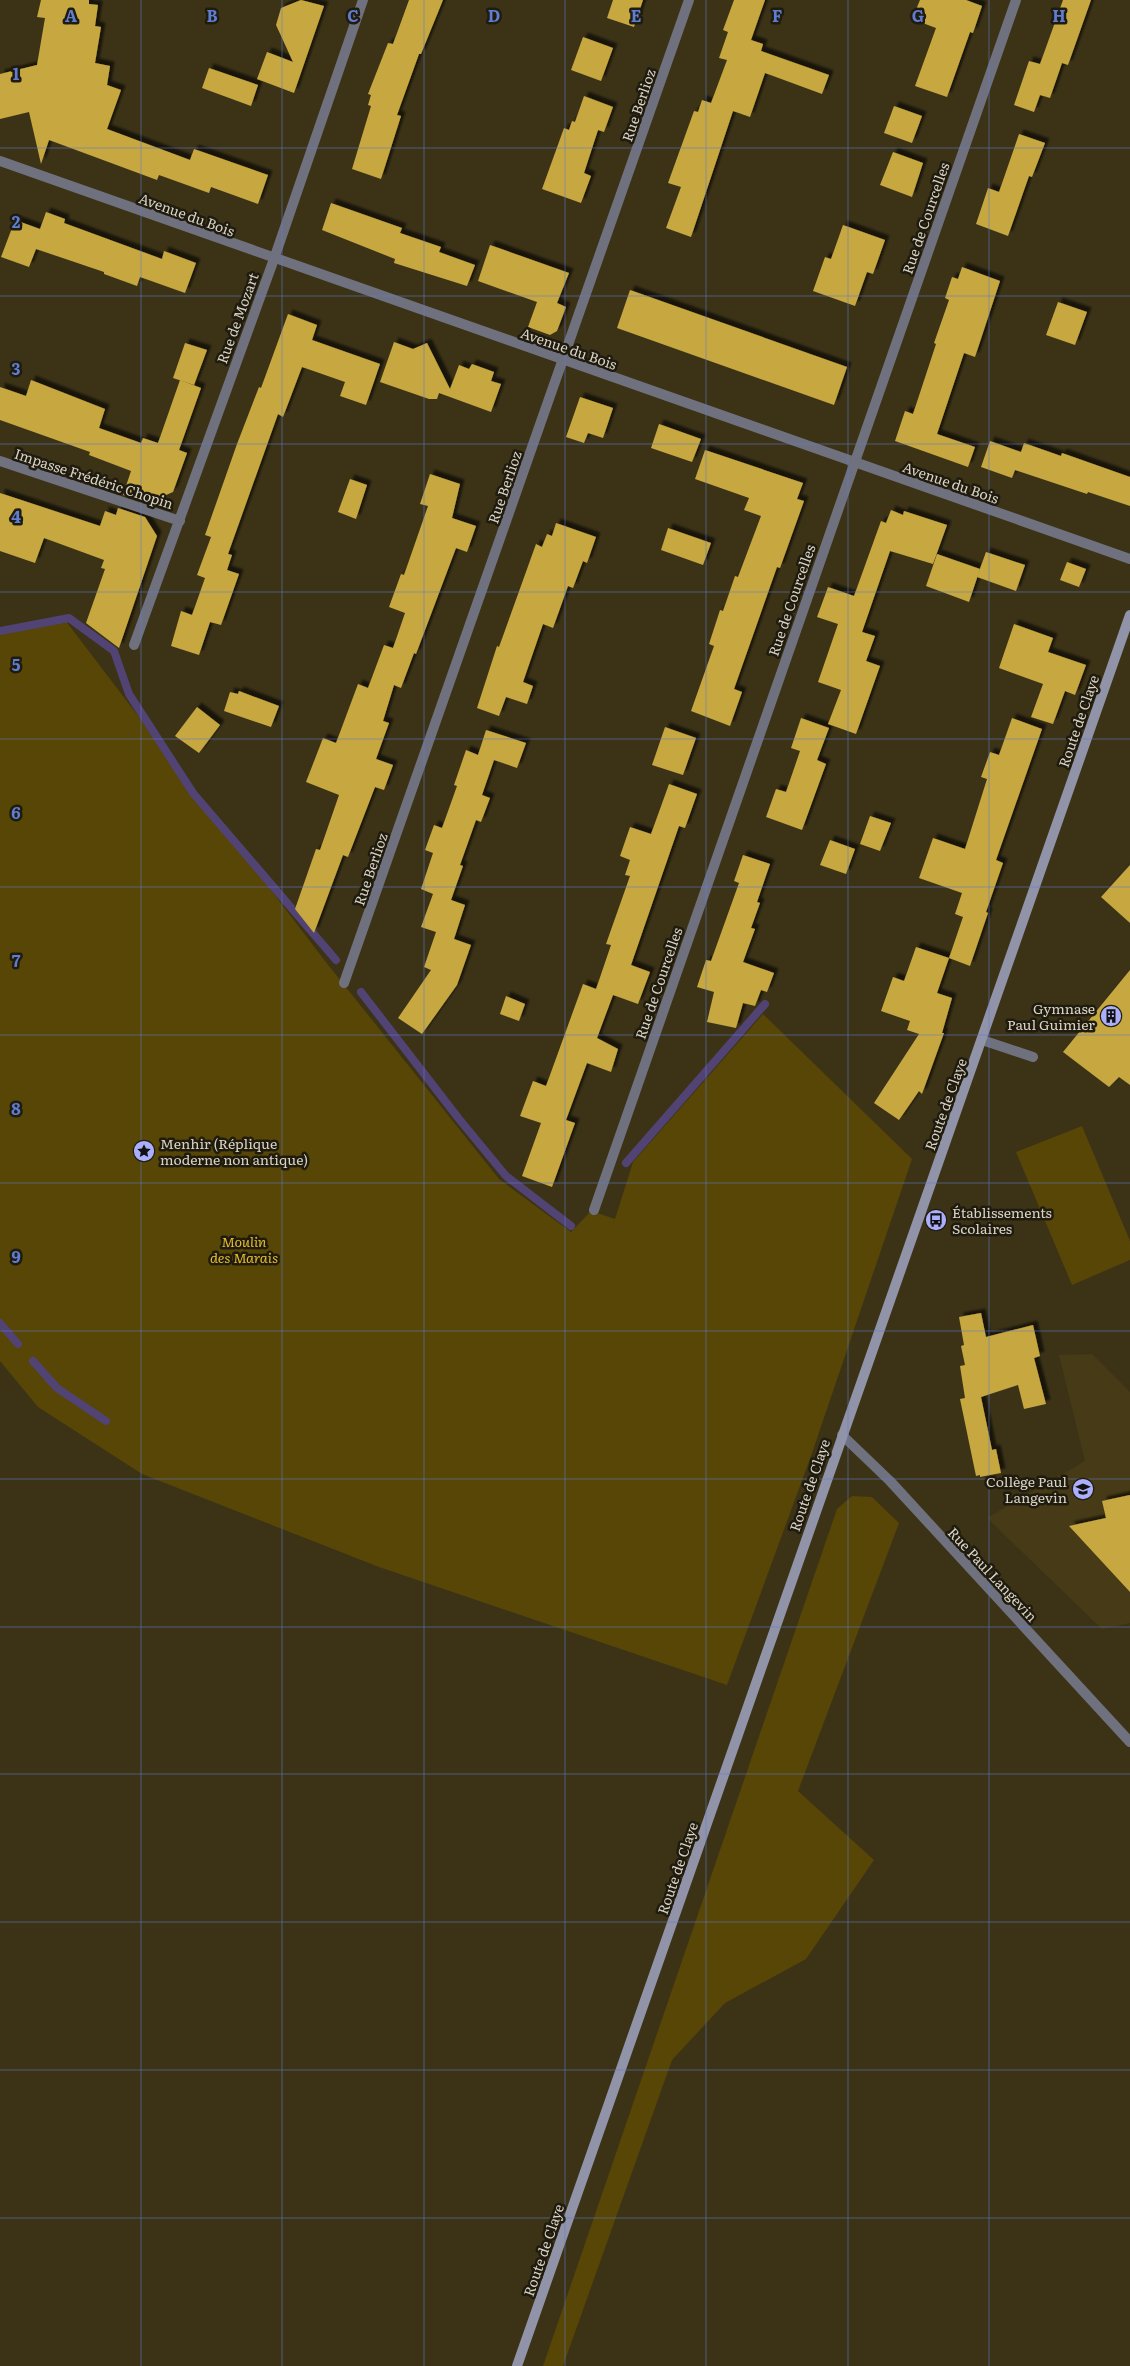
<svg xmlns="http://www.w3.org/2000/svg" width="1130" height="2366" viewBox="0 0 1130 2366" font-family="Literata,serif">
  <defs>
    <filter id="shadow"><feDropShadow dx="4.5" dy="-4.5" stdDeviation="1" flood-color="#0009"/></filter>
  </defs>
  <rect width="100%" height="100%" fill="#3c3317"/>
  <path fill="#463b16" d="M 1092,1354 L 1130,1392 L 1130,1623 L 1102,1629 L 987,1518 L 1085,1461 L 1059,1355 Z"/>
  <g fill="#574605">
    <path d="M 62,616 L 325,961 L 499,1179 L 571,1232 L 591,1211 L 615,1219 L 633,1162 L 763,1014 L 912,1159 L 811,1456 L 727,1685 L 379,1567 L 142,1474 L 38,1407 L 0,1361 L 0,628 Z"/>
    <path d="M 1082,1126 L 1130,1241 L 1130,1260 L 1072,1285 L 1016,1152 Z"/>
    <path d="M 852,1496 L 872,1497 L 899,1523 L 798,1791 L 874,1860 L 806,1959 L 725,2003 L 672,2060 L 563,2366 L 543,2366 L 837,1509 Z"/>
  </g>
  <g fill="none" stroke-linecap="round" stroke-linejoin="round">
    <g stroke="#524375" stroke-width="8">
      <path d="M 0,631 L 69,618 L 114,651 L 129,694 L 193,793 L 336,960"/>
      <path d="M 361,992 L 459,1119 L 506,1176 L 571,1226"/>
      <path d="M 626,1163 L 765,1004"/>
      <path d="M 0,1323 L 18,1344"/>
      <path d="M 33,1361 L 57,1388 L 106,1421"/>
    </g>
  </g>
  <g fill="#c6a740" filter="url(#shadow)">
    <path d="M 41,0 L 89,0 L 89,4 L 98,5 L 95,26 L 101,27 L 95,63 L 110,66 L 107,85 L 121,90 L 107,129 L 190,160 L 194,149 L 268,175 L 258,204 L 211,187 L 209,193 L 159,175 L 157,180 L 49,140 L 41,164 L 29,112 L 0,119 L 0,74 L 37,65 L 45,18 L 37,17 Z"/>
    <path d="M 301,0 L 324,6 L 294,93 L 257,79 L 267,52 L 293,62 L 276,25 L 281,8 Z"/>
    <path d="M 409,0 L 443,0 L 421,54 L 419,54 L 397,115 L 401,116 L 381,179 L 352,169 L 371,106 L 368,105 L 371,95 L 368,94 L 388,43 L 393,44 Z"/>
    <path d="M 613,0 L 643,0 L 634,27 L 607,18 Z"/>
    <path d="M 734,0 L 765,0 L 751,40 L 763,44 L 761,51 L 829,75 L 822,94 L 765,73 L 750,117 L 733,111 L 691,237 L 666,228 L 681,187 L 668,183 L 694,111 L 698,112 L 702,100 L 711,103 L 727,60 L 719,58 L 728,32 L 723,30 Z"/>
    <path d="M 920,0 L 966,0 L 982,6 L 973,33 L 970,32 L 947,97 L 915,86 L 936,28 L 912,19 Z"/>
    <path d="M 1063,0 L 1091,0 L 1068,65 L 1062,63 L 1050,98 L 1040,95 L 1034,112 L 1014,105 L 1029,61 L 1040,64 Z"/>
    <path d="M 583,37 L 613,48 L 601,81 L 571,70 Z"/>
    <path d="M 209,68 L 258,85 L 251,106 L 202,88 Z"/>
    <path d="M 584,96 L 613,107 L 604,132 L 598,130 L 584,173 L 591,176 L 581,203 L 542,189 L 564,128 L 569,130 L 572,121 L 575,122 Z"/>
    <path d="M 894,106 L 922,116 L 912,143 L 884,133 Z"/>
    <path d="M 1019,134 L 1045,143 L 1032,177 L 1029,176 L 1008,236 L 976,224 L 988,188 L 999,192 Z"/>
    <path d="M 893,152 L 923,163 L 912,197 L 880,185 Z"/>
    <path d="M 331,203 L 402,228 L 400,233 L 441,247 L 439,252 L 475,265 L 467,286 L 394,263 L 395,259 L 322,230 Z"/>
    <path d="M 46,212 L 65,219 L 64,223 L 162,259 L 164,251 L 196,263 L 185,293 L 140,277 L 137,286 L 104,274 L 104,272 L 36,249 L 29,267 L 1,257 L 15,220 L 40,229 Z"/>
    <path d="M 843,225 L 885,240 L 873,274 L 867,272 L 855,306 L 813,291 L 825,257 L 831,259 Z"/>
    <path d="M 490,245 L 569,273 L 557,303 L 566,307 L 557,331 L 550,335 L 528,327 L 537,302 L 478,281 Z"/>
    <path d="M 962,267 L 1000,281 L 975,357 L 964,353 L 937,434 L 975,447 L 968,467 L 895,441 L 905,411 L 913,414 L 936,344 L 934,343 L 949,300 L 945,298 L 952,277 L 958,279 Z"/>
    <path d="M 630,290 L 847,367 L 834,405 L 617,328 Z"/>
    <path d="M 1058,302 L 1087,312 L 1075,345 L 1046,335 Z"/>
    <path d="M 288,314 L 317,325 L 312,340 L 380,364 L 366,405 L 340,396 L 345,382 L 302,367 L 283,417 L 278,414 L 228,554 L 232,555 L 227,570 L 239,574 L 221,625 L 210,622 L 199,655 L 171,646 L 181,611 L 192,615 L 205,578 L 197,575 L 211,537 L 205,535 L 237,444 L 259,387 L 261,388 Z"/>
    <path d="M 394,342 L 413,349 L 427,343 L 450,389 L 459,365 L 469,369 L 472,364 L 494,372 L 491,381 L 501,384 L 491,412 L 439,393 L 437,399 L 429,399 L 380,382 Z"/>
    <path d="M 185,343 L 207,350 L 194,385 L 173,378 Z"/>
    <path d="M 31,380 L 105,409 L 99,428 L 141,443 L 143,438 L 158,443 L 180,380 L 201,388 L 179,450 L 187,453 L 173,492 L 148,503 L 123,495 L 131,471 L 89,455 L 90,452 L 0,420 L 0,387 L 26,396 Z"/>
    <path d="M 580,397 L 613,408 L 603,438 L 588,433 L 584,443 L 566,437 Z"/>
    <path d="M 659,424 L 701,439 L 692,462 L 651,448 Z"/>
    <path d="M 990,441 L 1021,452 L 1024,443 L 1061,456 L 1062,453 L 1130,477 L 1130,506 L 1088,492 L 1087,494 L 1015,470 L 1012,478 L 981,467 Z"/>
    <path d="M 705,450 L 803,483 L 797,499 L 804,501 L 780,568 L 777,567 L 734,689 L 742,692 L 730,726 L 691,711 L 714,646 L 709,644 L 720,610 L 723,611 L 735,576 L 738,577 L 761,516 L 744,510 L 749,498 L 695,479 Z"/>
    <path d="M 430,474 L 460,484 L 452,518 L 476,526 L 467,552 L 456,548 L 416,654 L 414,653 L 401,688 L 394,685 L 383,721 L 389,723 L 376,759 L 393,765 L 384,790 L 375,787 L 348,857 L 343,855 L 314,933 L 295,909 L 316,849 L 320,850 L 339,795 L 306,782 L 323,738 L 336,743 L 358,684 L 368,688 L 384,645 L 393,648 L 405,613 L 389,607 L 401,574 L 404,575 L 428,506 L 420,504 Z"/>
    <path d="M 350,479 L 367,485 L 356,519 L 338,512 Z"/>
    <path d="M 0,493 L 100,526 L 105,511 L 116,515 L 118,508 L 145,517 L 157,536 L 119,648 L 86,623 L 105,569 L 101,568 L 104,560 L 44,538 L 35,563 L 0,551 Z"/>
    <path d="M 891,510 L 903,515 L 904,511 L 947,525 L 933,564 L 890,551 L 862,632 L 875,636 L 866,661 L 880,666 L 856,734 L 828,724 L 841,690 L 818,682 L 838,624 L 817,617 L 828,587 L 854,596 L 881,521 L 886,523 Z"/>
    <path d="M 556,523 L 596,537 L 587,563 L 583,561 L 573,588 L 568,586 L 553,628 L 543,624 L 523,682 L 533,686 L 527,704 L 506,697 L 499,716 L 477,708 L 497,646 L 499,647 L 536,544 L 542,547 L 547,534 L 552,536 Z"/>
    <path d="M 668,528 L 711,543 L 703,565 L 661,550 Z"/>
    <path d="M 986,552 L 1025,565 L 1016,591 L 977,577 Z"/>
    <path d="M 937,554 L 980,569 L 969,602 L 926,586 Z"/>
    <path d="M 1067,562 L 1086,569 L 1079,587 L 1060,580 Z"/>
    <path d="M 1014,624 L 1053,638 L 1048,652 L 1086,665 L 1075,695 L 1065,691 L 1053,724 L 1031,717 L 1043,684 L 999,668 Z"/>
    <path d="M 239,691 L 279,706 L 271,727 L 224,711 L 230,692 L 238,694 Z"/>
    <path d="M 197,707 L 220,725 L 199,753 L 175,736 Z"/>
    <path d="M 801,718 L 829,728 L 817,760 L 826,764 L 802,830 L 766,817 L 776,789 L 786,792 L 800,751 L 791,748 Z"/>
    <path d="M 1012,718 L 1042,729 L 996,860 L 1003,863 L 986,912 L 988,913 L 970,966 L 949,958 L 937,993 L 952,998 L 942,1033 L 944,1033 L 922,1094 L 919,1091 L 899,1120 L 874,1103 L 919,1034 L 907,1030 L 910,1021 L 881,1011 L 893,977 L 904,981 L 916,947 L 949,958 L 963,917 L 955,914 L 962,893 L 919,878 L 933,838 L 965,849 L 987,779 L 981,777 L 990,752 L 999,755 Z"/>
    <path d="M 665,727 L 696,738 L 683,775 L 652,765 Z"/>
    <path d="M 486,730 L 526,743 L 517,768 L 494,760 L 482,795 L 490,798 L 481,822 L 476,820 L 460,865 L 463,866 L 451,900 L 465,905 L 454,939 L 471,945 L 457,985 L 422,1034 L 398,1018 L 431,970 L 424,967 L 436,932 L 421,927 L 433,894 L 421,889 L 433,853 L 425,850 L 434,825 L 442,828 L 457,786 L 454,785 L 466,750 L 478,755 Z"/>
    <path d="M 669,784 L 697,794 L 685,828 L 679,826 L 631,965 L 650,972 L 638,1004 L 613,995 L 597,1038 L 618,1049 L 611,1072 L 587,1063 L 566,1120 L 575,1123 L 552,1187 L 522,1176 L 541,1123 L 520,1116 L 533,1081 L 546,1086 L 583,984 L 596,989 L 611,945 L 606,944 L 630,876 L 625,875 L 630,860 L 620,856 L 630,827 L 651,834 Z"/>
    <path d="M 870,816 L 891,823 L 880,851 L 860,844 Z"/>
    <path d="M 830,840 L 855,849 L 846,874 L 820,865 Z"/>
    <path d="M 743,855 L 770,864 L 757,902 L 760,903 L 751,928 L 755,929 L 743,962 L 774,973 L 767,992 L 761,990 L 755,1006 L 743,1003 L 736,1028 L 707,1022 L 714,992 L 697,987 L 706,960 L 711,961 L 739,883 L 734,881 Z"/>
    <path d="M 1130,865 L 1130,923 L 1101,897 Z"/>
    <path d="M 1130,970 L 1130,1085 L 1119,1077 L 1109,1087 L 1063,1052 Z"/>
    <path d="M 506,996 L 525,1004 L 519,1021 L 500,1014 Z"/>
    <path d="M 981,1313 L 986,1337 L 1033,1325 L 1040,1356 L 1034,1358 L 1046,1404 L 1024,1409 L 1018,1385 L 981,1397 L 992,1450 L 996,1449 L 1001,1473 L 980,1477 L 980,1475 L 976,1476 L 960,1399 L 965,1398 L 960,1366 L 965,1365 L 961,1346 L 964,1345 L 959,1317 Z"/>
    <path d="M 1130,1495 L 1130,1592 L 1069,1526 L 1106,1518 L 1102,1501 Z"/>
  </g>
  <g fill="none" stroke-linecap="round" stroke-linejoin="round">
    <g stroke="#70717f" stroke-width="10">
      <path d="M 0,161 L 1130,559"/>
      <path d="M 0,461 L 180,521"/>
      <path d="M 134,645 L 274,259 L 363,0"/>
      <path d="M 344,983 L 689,0"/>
      <path d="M 982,1040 L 1033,1057"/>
      <path d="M 594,1210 L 1016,0"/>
      <path d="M 842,1435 L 890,1481 L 1130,1742"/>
    </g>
    <path stroke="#9193a8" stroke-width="10" d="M 517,2366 L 1130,615"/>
  </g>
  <path fill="none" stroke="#5f7dd1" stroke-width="1" stroke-opacity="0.55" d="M 141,0 L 141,2366M 282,0 L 282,2366M 424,0 L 424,2366M 565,0 L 565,2366M 706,0 L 706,2366M 848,0 L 848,2366M 989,0 L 989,2366M 0,148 L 1130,148M 0,296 L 1130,296M 0,444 L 1130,444M 0,592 L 1130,592M 0,739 L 1130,739M 0,887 L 1130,887M 0,1035 L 1130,1035M 0,1183 L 1130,1183M 0,1331 L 1130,1331M 0,1479 L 1130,1479M 0,1627 L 1130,1627M 0,1774 L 1130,1774M 0,1922 L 1130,1922M 0,2070 L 1130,2070M 0,2218 L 1130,2218"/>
  <defs>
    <g id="building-disc" transform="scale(1.125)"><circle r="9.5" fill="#abaffb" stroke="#1f1b0f"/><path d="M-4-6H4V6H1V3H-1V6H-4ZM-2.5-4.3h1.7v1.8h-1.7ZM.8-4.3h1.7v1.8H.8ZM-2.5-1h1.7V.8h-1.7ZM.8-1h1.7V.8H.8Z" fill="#111"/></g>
    <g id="sight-disc" transform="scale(1.125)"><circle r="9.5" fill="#abaffb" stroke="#1f1b0f"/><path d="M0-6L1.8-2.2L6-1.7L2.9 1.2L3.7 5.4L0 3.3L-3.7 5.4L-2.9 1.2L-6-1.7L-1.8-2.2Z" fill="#111"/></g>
    <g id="bus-disc" transform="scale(1.125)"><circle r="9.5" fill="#abaffb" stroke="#1f1b0f"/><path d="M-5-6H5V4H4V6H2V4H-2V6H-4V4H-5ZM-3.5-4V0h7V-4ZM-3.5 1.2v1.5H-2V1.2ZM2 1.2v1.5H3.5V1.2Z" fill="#111"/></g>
    <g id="school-disc" transform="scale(1.125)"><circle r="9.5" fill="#abaffb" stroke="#1f1b0f"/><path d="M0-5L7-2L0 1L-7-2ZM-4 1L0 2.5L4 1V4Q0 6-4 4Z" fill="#111"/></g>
  </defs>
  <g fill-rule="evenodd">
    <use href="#building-disc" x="1111" y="1016"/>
    <use href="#sight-disc" x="144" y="1151"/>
    <use href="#bus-disc" x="936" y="1220"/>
    <use href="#school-disc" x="1083" y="1489"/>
  </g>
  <g text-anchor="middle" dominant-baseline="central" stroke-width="5" stroke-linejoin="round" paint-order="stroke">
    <g font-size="14" fill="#d9d3c3" stroke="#1f1b0f">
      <text transform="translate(638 105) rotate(-71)">Rue Berlioz</text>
      <text transform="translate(187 214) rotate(20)">Avenue du Bois</text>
      <text transform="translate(925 218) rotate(-71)">Rue de Courcelles</text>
      <text transform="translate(237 318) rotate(-70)">Rue de Mozart</text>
      <text transform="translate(569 348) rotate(19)">Avenue du Bois</text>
      <text transform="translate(94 478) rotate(18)">Impasse Frédéric Chopin</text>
      <text transform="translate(951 482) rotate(19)">Avenue du Bois</text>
      <text transform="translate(504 487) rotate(-71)">Rue Berlioz</text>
      <text transform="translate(791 600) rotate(-71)">Rue de Courcelles</text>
      <text transform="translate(1078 721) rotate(-71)">Route de Claye</text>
      <text transform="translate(370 869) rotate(-71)">Rue Berlioz</text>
      <text transform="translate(658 983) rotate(-71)">Rue de Courcelles</text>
      <text transform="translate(945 1104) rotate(-70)">Route de Claye</text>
      <text transform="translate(809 1485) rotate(-71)">Route de Claye</text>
      <text transform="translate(993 1574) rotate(47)">Rue Paul Langevin</text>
      <text transform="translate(677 1868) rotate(-71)">Route de Claye</text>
      <text transform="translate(543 2250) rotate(-71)">Route de Claye</text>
    </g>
    <g font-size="14" fill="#d9d3c3" stroke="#1f1b0f" text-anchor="end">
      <text x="1095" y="1008">Gymnase<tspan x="1095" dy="16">Paul Guimier</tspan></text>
      <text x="160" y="1143" text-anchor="start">Menhir (Réplique<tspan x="160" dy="16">moderne non antique)</tspan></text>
      <text x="952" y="1212" text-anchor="start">Établissements<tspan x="952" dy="16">Scolaires</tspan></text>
      <text x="1067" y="1481">Collège Paul<tspan x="1067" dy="16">Langevin</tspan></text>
    </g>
    <g font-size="14" font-style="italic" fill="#e5bd2c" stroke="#1f1b0f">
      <text x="244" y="1241">Moulin<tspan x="244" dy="16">des Marais</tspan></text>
    </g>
  </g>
  <g font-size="16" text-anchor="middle" font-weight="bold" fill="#5f7dd1" stroke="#1f1b0f" stroke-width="5" stroke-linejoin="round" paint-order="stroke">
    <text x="71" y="22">A</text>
    <text x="212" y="22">B</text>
    <text x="353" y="22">C</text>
    <text x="494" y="22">D</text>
    <text x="636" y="22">E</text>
    <text x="777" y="22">F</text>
    <text x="918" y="22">G</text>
    <text x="1059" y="22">H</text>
    <text x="16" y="80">1</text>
    <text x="16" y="228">2</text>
    <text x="16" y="375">3</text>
    <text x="16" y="523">4</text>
    <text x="16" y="671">5</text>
    <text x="16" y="819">6</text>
    <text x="16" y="967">7</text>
    <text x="16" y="1115">8</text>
    <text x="16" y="1263">9</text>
  </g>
</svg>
